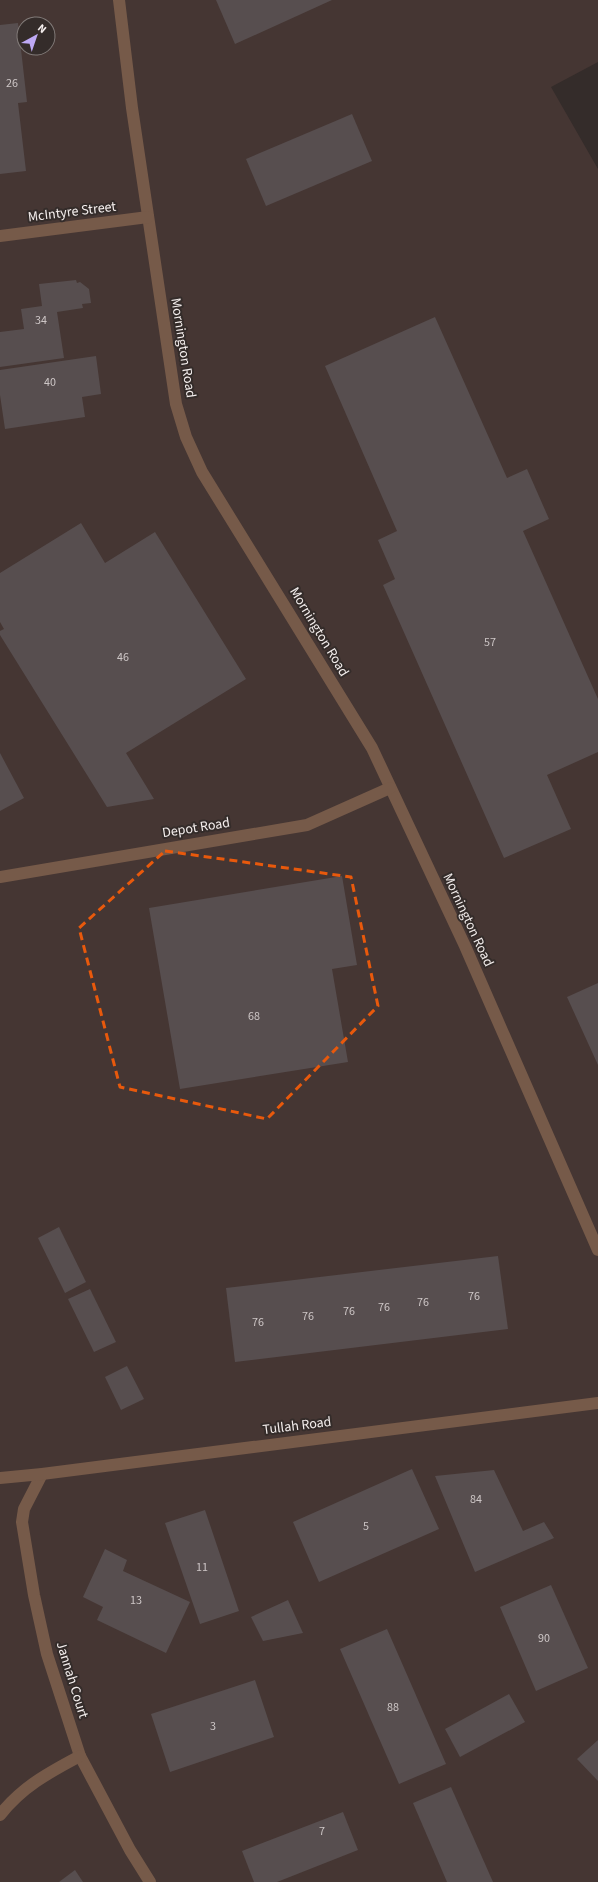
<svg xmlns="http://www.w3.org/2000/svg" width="598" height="1882" viewBox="0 0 598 1882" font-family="'Source Sans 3',sans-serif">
  <rect width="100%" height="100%" fill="#342c2a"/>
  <path fill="#453633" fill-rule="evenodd" d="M 0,0 L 598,0 L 598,62 L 551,87 L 598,169 L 598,1882 L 0,1882 ZM 24,24 L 48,24 L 48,48 L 24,48 Z"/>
  <g fill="#574e4f">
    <path d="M 216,0 L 332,0 L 235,44 Z"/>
    <path d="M 18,23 L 27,102 L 18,103 L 26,171 L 0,174 L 0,25 Z"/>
    <path d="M 352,114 L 372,161 L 266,206 L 246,159 Z"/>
    <path d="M 76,280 L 77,283 L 80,282 L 89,289 L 91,303 L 82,304 L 83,308 L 57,312 L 64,358 L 0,367 L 0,332 L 24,329 L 21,309 L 42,306 L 39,284 Z"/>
    <path d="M 435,317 L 507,478 L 527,469 L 549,519 L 523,531 L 598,699 L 598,752 L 547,775 L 571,829 L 504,858 L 383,585 L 395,579 L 378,540 L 397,531 L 325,366 Z"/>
    <path d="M 96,356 L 101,394 L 82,397 L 85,417 L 5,429 L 0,395 L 0,370 Z"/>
    <path d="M 81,523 L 105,563 L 155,532 L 246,679 L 126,753 L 154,799 L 107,807 L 0,635 L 0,631 L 4,629 L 0,622 L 0,573 Z"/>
    <path d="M 0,753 L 24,798 L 0,811 Z"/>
    <path d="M 342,876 L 357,965 L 332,969 L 348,1062 L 180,1089 L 149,908 Z"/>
    <path d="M 598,983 L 598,1065 L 567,997 Z"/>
    <path d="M 59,1227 L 86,1282 L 65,1293 L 38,1238 Z"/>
    <path d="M 498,1256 L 508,1329 L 235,1362 L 226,1288 Z"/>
    <path d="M 90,1289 L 116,1342 L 94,1352 L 68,1299 Z"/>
    <path d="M 127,1366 L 144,1399 L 121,1410 L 105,1377 Z"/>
    <path d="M 412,1469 L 439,1529 L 319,1582 L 293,1522 Z"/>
    <path d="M 494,1470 L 523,1531 L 544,1522 L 554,1538 L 475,1572 L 435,1476 Z"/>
    <path d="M 205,1510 L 239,1611 L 200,1624 L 165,1523 Z"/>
    <path d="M 105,1549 L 127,1560 L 123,1571 L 190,1602 L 166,1653 L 97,1620 L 103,1607 L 83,1597 Z"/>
    <path d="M 551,1585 L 588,1668 L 536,1691 L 500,1607 Z"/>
    <path d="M 288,1600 L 303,1633 L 263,1641 L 251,1617 Z"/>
    <path d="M 387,1629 L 446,1764 L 399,1784 L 340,1649 Z"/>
    <path d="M 255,1680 L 274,1737 L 170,1772 L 151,1714 Z"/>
    <path d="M 509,1694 L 525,1722 L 460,1757 L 445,1729 Z"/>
    <path d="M 598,1740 L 598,1781 L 577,1759 Z"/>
    <path d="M 451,1787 L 493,1882 L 447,1882 L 413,1803 Z"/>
    <path d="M 343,1812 L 358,1850 L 277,1882 L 254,1882 L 242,1851 Z"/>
    <path d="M 75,1870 L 83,1882 L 59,1882 Z"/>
  </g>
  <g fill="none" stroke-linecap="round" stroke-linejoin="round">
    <g stroke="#765a49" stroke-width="12">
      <path d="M 119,0 L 132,108 L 176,404 L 186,437 L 202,472 L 372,748 L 465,946 L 598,1250"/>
      <path d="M 0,236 L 148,217"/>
      <path d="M 0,877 L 307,825 L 390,788"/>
      <path d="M 42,1474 L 24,1509 L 22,1522 L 34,1595 L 47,1654 L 80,1756 L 130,1850 L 150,1882"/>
      <path d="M 0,1478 L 42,1474 L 598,1403"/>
      <path d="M 0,1815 C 22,1787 48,1773 80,1756"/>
    </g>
  </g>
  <path fill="none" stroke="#e8590c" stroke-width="3" stroke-dasharray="8 5" stroke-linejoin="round" d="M 165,851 L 351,877 L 378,1006 L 267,1119 L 120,1087 L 79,928 Z"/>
  <g text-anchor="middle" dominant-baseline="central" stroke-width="4" stroke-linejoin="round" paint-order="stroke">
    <g font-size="12" fill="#cdc6c6">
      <text x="12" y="83">26</text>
      <text x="41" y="320">34</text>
      <text x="50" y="382">40</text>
      <text x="490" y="642">57</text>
      <text x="123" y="657">46</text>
      <text x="254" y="1016">68</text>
      <text x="474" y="1296">76</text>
      <text x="423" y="1302">76</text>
      <text x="384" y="1307">76</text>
      <text x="349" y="1311">76</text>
      <text x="308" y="1316">76</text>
      <text x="258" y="1322">76</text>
      <text x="476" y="1499">84</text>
      <text x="366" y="1526">5</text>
      <text x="202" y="1567">11</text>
      <text x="136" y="1600">13</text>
      <text x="544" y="1638">90</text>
      <text x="393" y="1707">88</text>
      <text x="213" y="1726">3</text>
      <text x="322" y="1831">7</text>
    </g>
    <g font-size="14" fill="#f4eeed" stroke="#342c2a">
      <text transform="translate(72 212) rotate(-7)">McIntyre Street</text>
      <text transform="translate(183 348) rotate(81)">Mornington Road</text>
      <text transform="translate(319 632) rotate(59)">Mornington Road</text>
      <text transform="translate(196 828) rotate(-9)">Depot Road</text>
      <text transform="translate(468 920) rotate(65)">Mornington Road</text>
      <text transform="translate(297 1426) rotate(-7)">Tullah Road</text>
      <text transform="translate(72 1680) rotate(73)">Jannah Court</text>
    </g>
  </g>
  <g transform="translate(36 36) rotate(40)"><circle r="19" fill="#342c2a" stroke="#817a78"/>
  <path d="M0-3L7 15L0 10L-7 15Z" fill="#bea9f5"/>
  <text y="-6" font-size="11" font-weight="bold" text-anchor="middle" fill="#f4eeed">N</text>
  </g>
</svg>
